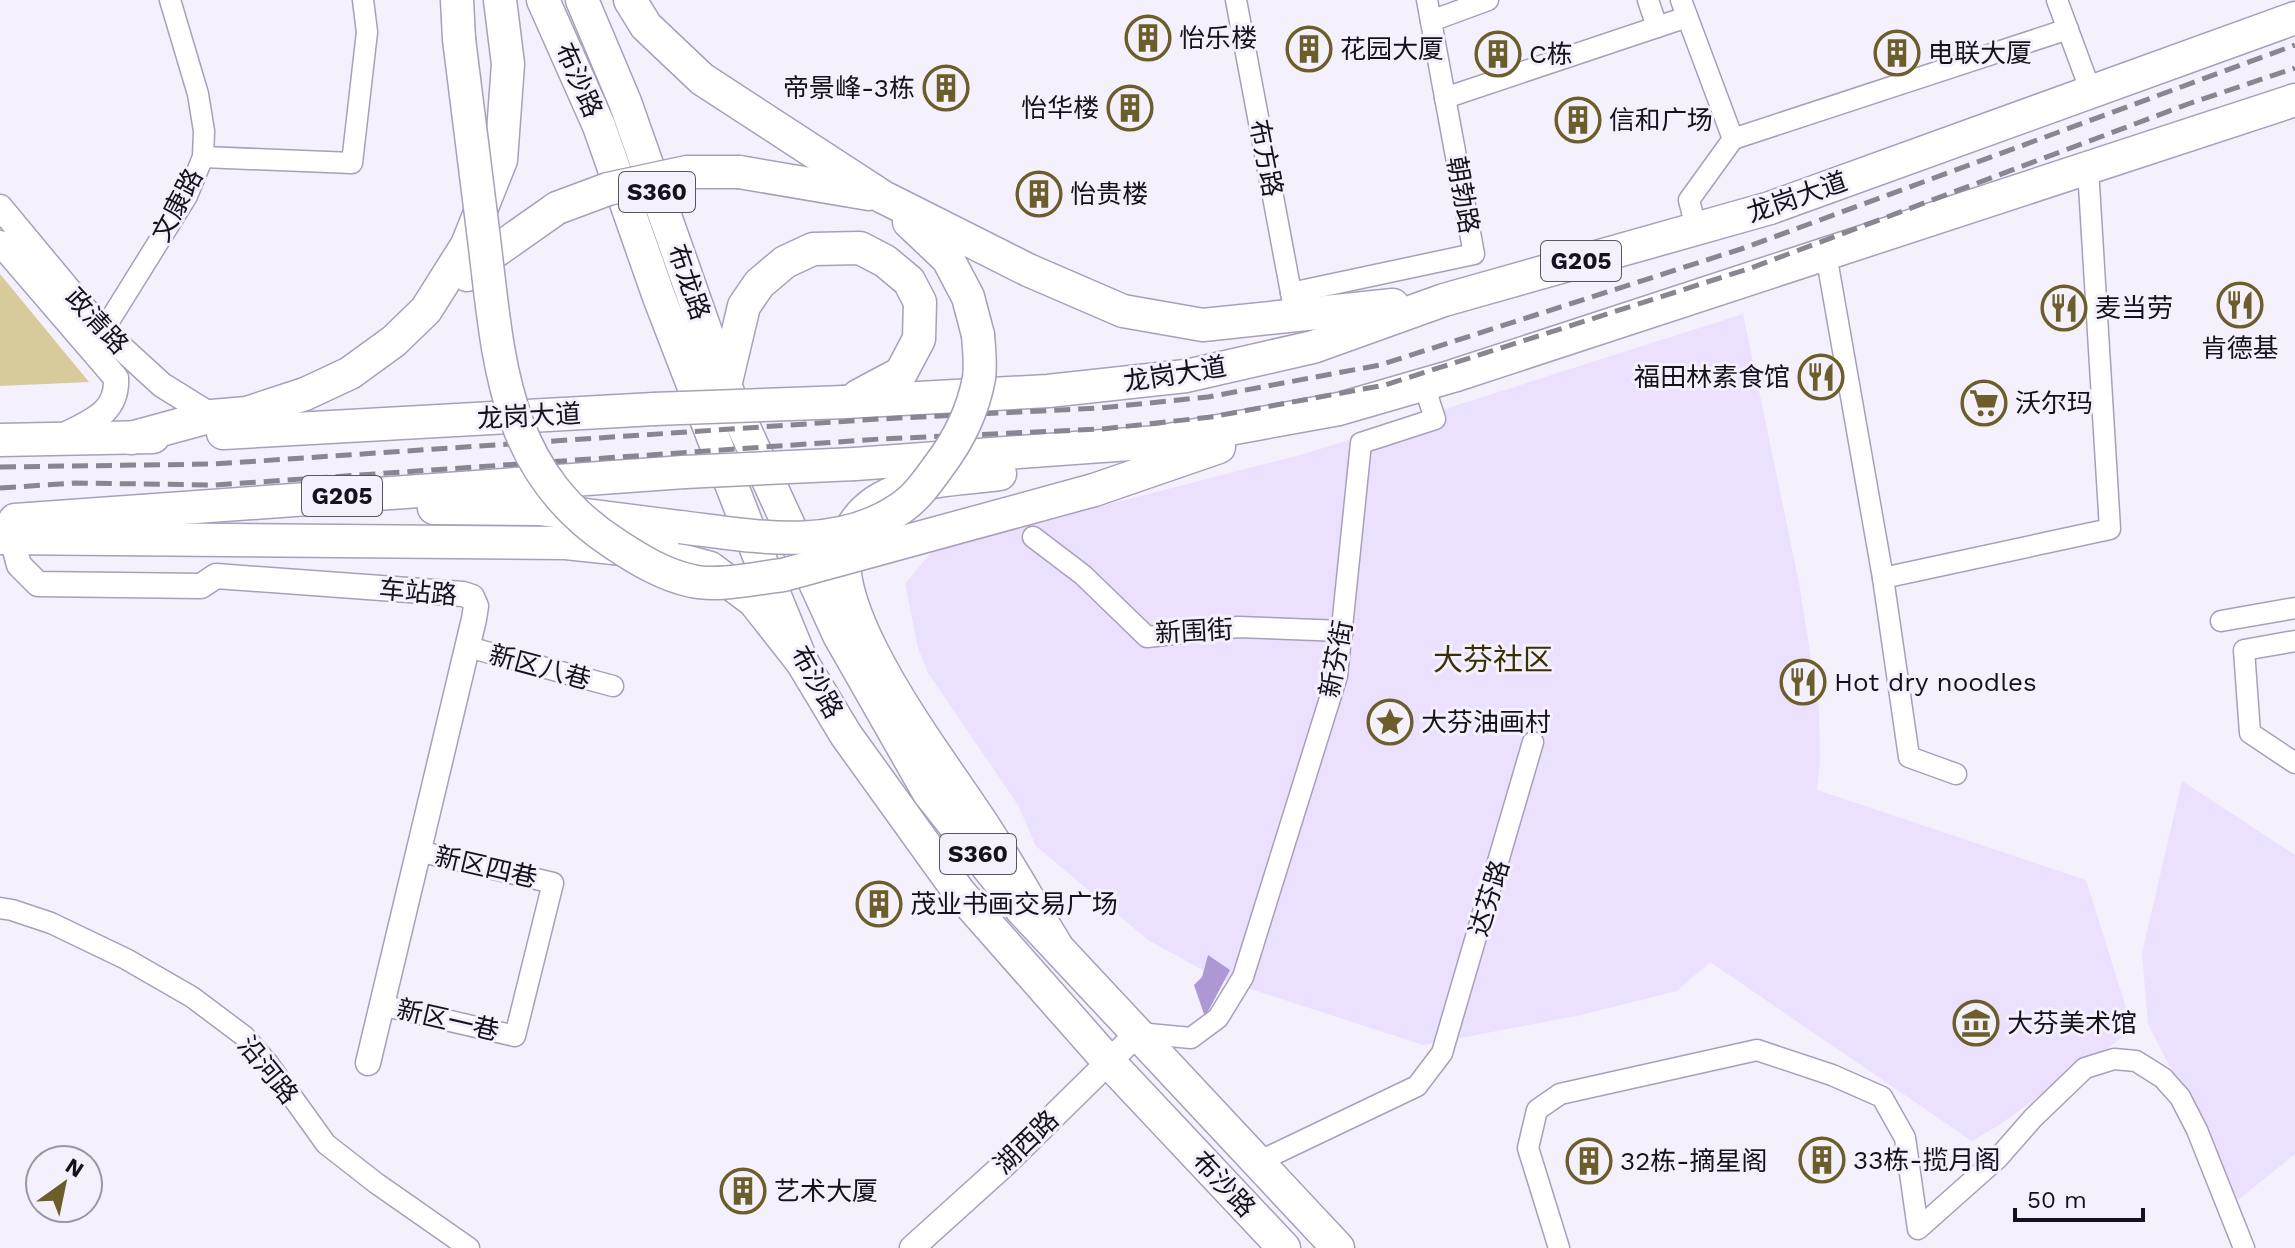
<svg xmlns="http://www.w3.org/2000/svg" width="2295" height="1248" viewBox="0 0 2295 1248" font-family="'Work Sans','Noto Sans SC',sans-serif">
  <rect width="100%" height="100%" fill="#f4f0fc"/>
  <g fill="#ebe1fe">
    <path d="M 1743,314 L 1799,583 L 1819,708 L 1820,761 L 1817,790 L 2086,880 L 2133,1030 L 1999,1125 L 1972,1141 L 1710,962 L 1677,991 L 1581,1015 L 1423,1045 L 1217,978 L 1148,940 L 1036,846 L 1018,805 L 928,673 L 918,648 L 905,584 L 934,549 L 1304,454 Z"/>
    <path d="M 2182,781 L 2295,855 L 2295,1154 L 2238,1200 L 2148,1024 L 2142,953 Z"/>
  </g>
  <path fill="#d8cb9b" d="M 0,274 L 89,382 L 0,386 Z"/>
  <path fill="#ae98d3" d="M 1208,955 L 1230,970 L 1205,1017 L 1194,985 L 1202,977 Z"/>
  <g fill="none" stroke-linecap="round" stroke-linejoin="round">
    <g stroke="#a99fba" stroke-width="23">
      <g id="minor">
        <path d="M 1236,0 L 1293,303"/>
        <path d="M 1648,0 L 1657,27"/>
        <path d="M 1681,0 L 1733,139 L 1689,200 L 1696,228"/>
        <path d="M 2057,0 L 2091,92"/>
        <path d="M 1431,21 L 1488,0"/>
        <path d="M 1445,98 L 1687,17"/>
        <path d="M 1733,139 L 2068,29"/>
        <path d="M 203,157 L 352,163 L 367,32 L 363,0"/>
        <path d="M 1826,254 L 1883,578 L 2110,529 L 2088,169"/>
        <path d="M 1291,293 L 1474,254 L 1427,0"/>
        <path d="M 94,341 L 103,331 L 187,196 L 203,157 L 204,131 L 198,94 L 170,0"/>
        <path d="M 1033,537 L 1083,575 L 1147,637 L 1238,627 L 1343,631"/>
        <path d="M 1883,578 L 1909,757 L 1956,774"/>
        <path d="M 2221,621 L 2295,608"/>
        <path d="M 2295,641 L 2244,650 L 2250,733 L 2295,763"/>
        <path d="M 468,647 L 613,686"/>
        <path d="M 0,908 L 12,910 L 51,923 L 126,959 L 192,997 L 244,1036 L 267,1062 L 326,1144 L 376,1183 L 469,1248"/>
        <path d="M 381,1005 L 515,1036 L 553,883 L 418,851"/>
        <path d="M 1138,1033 L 1191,1038 L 1218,1018 L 1243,977 L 1337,676 L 1361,443 L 1435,419 L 1424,385"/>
        <path d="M 1258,1162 L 1417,1086 L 1442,1053 L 1533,742"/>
        <path d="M 1559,1248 L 1528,1148 L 1537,1110 L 1560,1094 L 1757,1050 L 1832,1075 L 1882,1097 L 1905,1138 L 1918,1229 L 1998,1158 L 2033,1118 L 2085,1068 L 2114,1059 L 2136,1061 L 2163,1078 L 2180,1097 L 2197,1130 L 2244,1248"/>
      </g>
    </g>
    <g stroke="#a99fba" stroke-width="27">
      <g id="tertiary">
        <path d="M 0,207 L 103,331 L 162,385 L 212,416"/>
        <path d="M 0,243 L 116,378 C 118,415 88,422 59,438"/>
        <path d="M 12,539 L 19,565 L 38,584 L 201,586 L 216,576 L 463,594 L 472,597 L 476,606 L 474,619 L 368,1063"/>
        <path d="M 912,1248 L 1005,1164 L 1138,1033"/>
      </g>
    </g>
    <g stroke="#a99fba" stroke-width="35">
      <g id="primary">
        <path d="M 543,0 L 599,126 L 659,297 L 764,569 L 802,662 L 846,735 L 959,892 L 1108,1061 L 1284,1248"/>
        <path d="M 582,0 L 625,102 L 725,386 L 839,635 L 929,793 L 1022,910 L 1338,1248"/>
      </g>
    </g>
    <g stroke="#a99fba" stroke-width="35">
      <g id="trunk">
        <path d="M 457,0 L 459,39"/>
        <path d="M 630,0 L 646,26 L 702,79 L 883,197 L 1028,270 L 1123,311 L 1203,325 L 1393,305"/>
        <path d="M 739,172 L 869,194"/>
        <path d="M 909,222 L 948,259 L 968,297 L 978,335"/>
        <path d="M 467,275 L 493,253 L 557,208"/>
        <path d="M 725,386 L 744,306 L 759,284 L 785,262 L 813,249 L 860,248 L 885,261 L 909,281 L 920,302 L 919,339 L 901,373 L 858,396"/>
        <path d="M 845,402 L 1048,391 L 1186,376 L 1313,347 L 1444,300 L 1770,208 L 2295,18"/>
        <path d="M 223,433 L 654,409"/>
        <path d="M 131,438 L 212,416 L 247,413 L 305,394 L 350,373 L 394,341 L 426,310 L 467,245 L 501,160 L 508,64 L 500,0"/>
        <path d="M 0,440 L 153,437"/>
        <path d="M 855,464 L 1158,442 L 1339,409 L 1453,376 L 2295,100"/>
        <path d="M 1000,474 C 951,481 878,478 851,529 C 814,597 935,752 973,810 C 1003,853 1028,900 1056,945"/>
        <path d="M 1094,490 L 1219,447"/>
        <path d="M 434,508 L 539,509 L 680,527"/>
        <path d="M 15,520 L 684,472"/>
        <path d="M 0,538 L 566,543 L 651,552 L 710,568 L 754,601 L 802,662"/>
      </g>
    </g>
    <use href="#minor" stroke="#fff" stroke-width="20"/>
    <use href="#tertiary" stroke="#fff" stroke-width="24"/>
    <use href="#primary" stroke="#fff" stroke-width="32"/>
    <use href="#trunk" stroke="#fff" stroke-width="32"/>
    <g stroke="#8a8691" stroke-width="5" stroke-dasharray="16 8" stroke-linecap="butt">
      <path d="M 0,467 L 214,464 L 879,419 L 1100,408 L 1208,397 L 1380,365 L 1744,248 L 2295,45"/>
      <path d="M 0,488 L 75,483 L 215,485 L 880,439 L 1102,429 L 1211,417 L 1385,385 L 1751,268 L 2188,104 L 2295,68"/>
    </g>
    <g stroke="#a99fba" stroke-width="35" stroke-linecap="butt">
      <g id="trunk-bridge">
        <path d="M 459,39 C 467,106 476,172 484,239 C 499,361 502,471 615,544 C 639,560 664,575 692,581 C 717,587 757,578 783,575 L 1094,490"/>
        <path d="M 557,208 L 608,189 L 687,172 L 739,172"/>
        <path d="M 654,409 L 845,402"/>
        <path d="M 684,472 L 855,464"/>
        <path d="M 680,527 C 753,536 836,553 901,508 C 916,498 928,481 938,467 C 958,441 973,411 979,378 C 981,365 979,349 978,335"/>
      </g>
    </g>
    <use href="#trunk-bridge" stroke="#fff" stroke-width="32"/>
  </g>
  <defs>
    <g id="building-ring" transform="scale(2.3)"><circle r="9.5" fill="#f4f0fc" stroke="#6c5e2b" stroke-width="1.5"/><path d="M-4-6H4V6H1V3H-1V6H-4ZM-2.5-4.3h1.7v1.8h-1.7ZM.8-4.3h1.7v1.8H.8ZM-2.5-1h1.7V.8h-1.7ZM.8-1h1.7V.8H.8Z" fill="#6c5e2b"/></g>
    <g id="restaurant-ring" transform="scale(2.3)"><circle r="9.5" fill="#f4f0fc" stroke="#6c5e2b" stroke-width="1.5"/><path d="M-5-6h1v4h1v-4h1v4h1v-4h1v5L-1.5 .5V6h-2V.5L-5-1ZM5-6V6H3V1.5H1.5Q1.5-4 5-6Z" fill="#6c5e2b"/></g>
    <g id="supermarket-ring" transform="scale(2.3)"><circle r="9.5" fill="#f4f0fc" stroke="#6c5e2b" stroke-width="1.5"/><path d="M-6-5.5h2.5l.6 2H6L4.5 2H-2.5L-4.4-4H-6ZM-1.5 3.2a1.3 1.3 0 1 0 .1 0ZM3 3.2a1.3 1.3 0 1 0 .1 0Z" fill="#6c5e2b"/></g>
    <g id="sight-ring" transform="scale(2.3)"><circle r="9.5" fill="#f4f0fc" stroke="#6c5e2b" stroke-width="1.5"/><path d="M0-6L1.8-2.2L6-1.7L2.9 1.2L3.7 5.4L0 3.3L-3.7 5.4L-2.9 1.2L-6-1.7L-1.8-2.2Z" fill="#6c5e2b"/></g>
    <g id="museum-ring" transform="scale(2.3)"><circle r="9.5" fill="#f4f0fc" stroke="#6c5e2b" stroke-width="1.5"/><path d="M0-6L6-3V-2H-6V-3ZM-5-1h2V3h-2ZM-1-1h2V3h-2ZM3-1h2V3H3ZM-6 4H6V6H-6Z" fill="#6c5e2b"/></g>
  </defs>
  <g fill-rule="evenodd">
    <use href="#building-ring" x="1148" y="38"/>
    <use href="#building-ring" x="1309" y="49"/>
    <use href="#building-ring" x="1897" y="53"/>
    <use href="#building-ring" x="1498" y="54"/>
    <use href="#building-ring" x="946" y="88"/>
    <use href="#building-ring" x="1130" y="108"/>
    <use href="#building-ring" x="1578" y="120"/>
    <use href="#building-ring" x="1039" y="194"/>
    <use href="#restaurant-ring" x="2240" y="305"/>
    <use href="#restaurant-ring" x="2064" y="308"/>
    <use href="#restaurant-ring" x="1821" y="377"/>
    <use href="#supermarket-ring" x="1984" y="403"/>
    <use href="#restaurant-ring" x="1803" y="682"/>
    <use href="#sight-ring" x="1390" y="722"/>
    <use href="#building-ring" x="879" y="904"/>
    <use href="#museum-ring" x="1976" y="1023"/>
    <use href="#building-ring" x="1822" y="1160"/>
    <use href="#building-ring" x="1589" y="1161"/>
    <use href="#building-ring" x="743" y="1191"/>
  </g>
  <g text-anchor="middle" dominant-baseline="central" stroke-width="6" stroke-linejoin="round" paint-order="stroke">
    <g fill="#f4f0fc" stroke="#59555f" stroke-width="2">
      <rect x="619" y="172" width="76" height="40" rx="6"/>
      <rect x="1541" y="241" width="80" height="40" rx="6"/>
      <rect x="302" y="476" width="80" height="40" rx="6"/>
      <rect x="940" y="834" width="76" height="40" rx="6"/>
    </g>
    <g font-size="24" font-weight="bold" fill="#16121c">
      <text x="657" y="192">S360</text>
      <text x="1581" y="261">G205</text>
      <text x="342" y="496">G205</text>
      <text x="978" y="854">S360</text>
    </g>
    <g font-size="26" fill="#16121c" stroke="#f4f0fc" text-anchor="start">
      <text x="1179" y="38">怡乐楼</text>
      <text x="1340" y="49">花园大厦</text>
      <text x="1928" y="53">电联大厦</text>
      <text x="1529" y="54">C栋</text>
      <text x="915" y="88" text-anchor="end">帝景峰-3栋</text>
      <text x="1099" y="108" text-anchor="end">怡华楼</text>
      <text x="1609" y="120">信和广场</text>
      <text x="1070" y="194">怡贵楼</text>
      <text x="2095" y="308">麦当劳</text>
      <text x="2240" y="348" text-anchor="middle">肯德基</text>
      <text x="1790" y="377" text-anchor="end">福田林素食馆</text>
      <text x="2015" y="403">沃尔玛</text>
      <text x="1834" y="682">Hot dry noodles</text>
      <text x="1421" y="722">大芬油画村</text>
      <text x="910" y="904">茂业书画交易广场</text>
      <text x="2007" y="1023">大芬美术馆</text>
      <text x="1853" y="1160">33栋-揽月阁</text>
      <text x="1620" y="1161">32栋-摘星阁</text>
      <text x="774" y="1191">艺术大厦</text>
    </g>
    <g font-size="26" fill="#16121c" stroke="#f4f0fc">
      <text transform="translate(579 80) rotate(66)">布沙路</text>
      <text transform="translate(1266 158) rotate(79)">布方路</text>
      <text transform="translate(1463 195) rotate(80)">朝勃路</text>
      <text transform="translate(1797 197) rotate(-19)">龙岗大道</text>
      <text transform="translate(177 205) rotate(-62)">文康路</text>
      <text transform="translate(689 282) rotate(71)">布龙路</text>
      <text transform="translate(97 321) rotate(47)">政清路</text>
      <text transform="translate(1175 374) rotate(-9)">龙岗大道</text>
      <text transform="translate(529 416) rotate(-3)">龙岗大道</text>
      <text transform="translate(418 592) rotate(5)">车站路</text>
      <text transform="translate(1194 631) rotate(-3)">新围街</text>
      <text transform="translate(1336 659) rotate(-79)">新芬街</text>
      <text transform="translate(540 667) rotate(15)">新区八巷</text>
      <text transform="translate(817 682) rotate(61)">布沙路</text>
      <text transform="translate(486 867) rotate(13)">新区四巷</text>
      <text transform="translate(1489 898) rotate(-73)">达芬路</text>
      <text transform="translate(448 1020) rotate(13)">新区一巷</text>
      <text transform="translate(268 1070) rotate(51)">沿河路</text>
      <text transform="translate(1026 1142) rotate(-44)">湖西路</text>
      <text transform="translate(1224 1184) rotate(47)">布沙路</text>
    </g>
    <g font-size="30" fill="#3a2f04" stroke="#f4f0fc">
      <text x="1493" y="659">大芬社区</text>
    </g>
  </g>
  <g transform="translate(64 1184) rotate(33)"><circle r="38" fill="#f4f0fc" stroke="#9b97a2" stroke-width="2"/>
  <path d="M0-6L14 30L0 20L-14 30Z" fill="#6c5e2b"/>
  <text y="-12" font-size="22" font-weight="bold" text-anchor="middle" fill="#16121c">N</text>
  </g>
  <path d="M2015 1208v12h128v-12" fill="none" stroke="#16121c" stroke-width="4"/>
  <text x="2027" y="1208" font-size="24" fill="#16121c" stroke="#f4f0fc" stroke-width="6" paint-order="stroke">50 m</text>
</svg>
